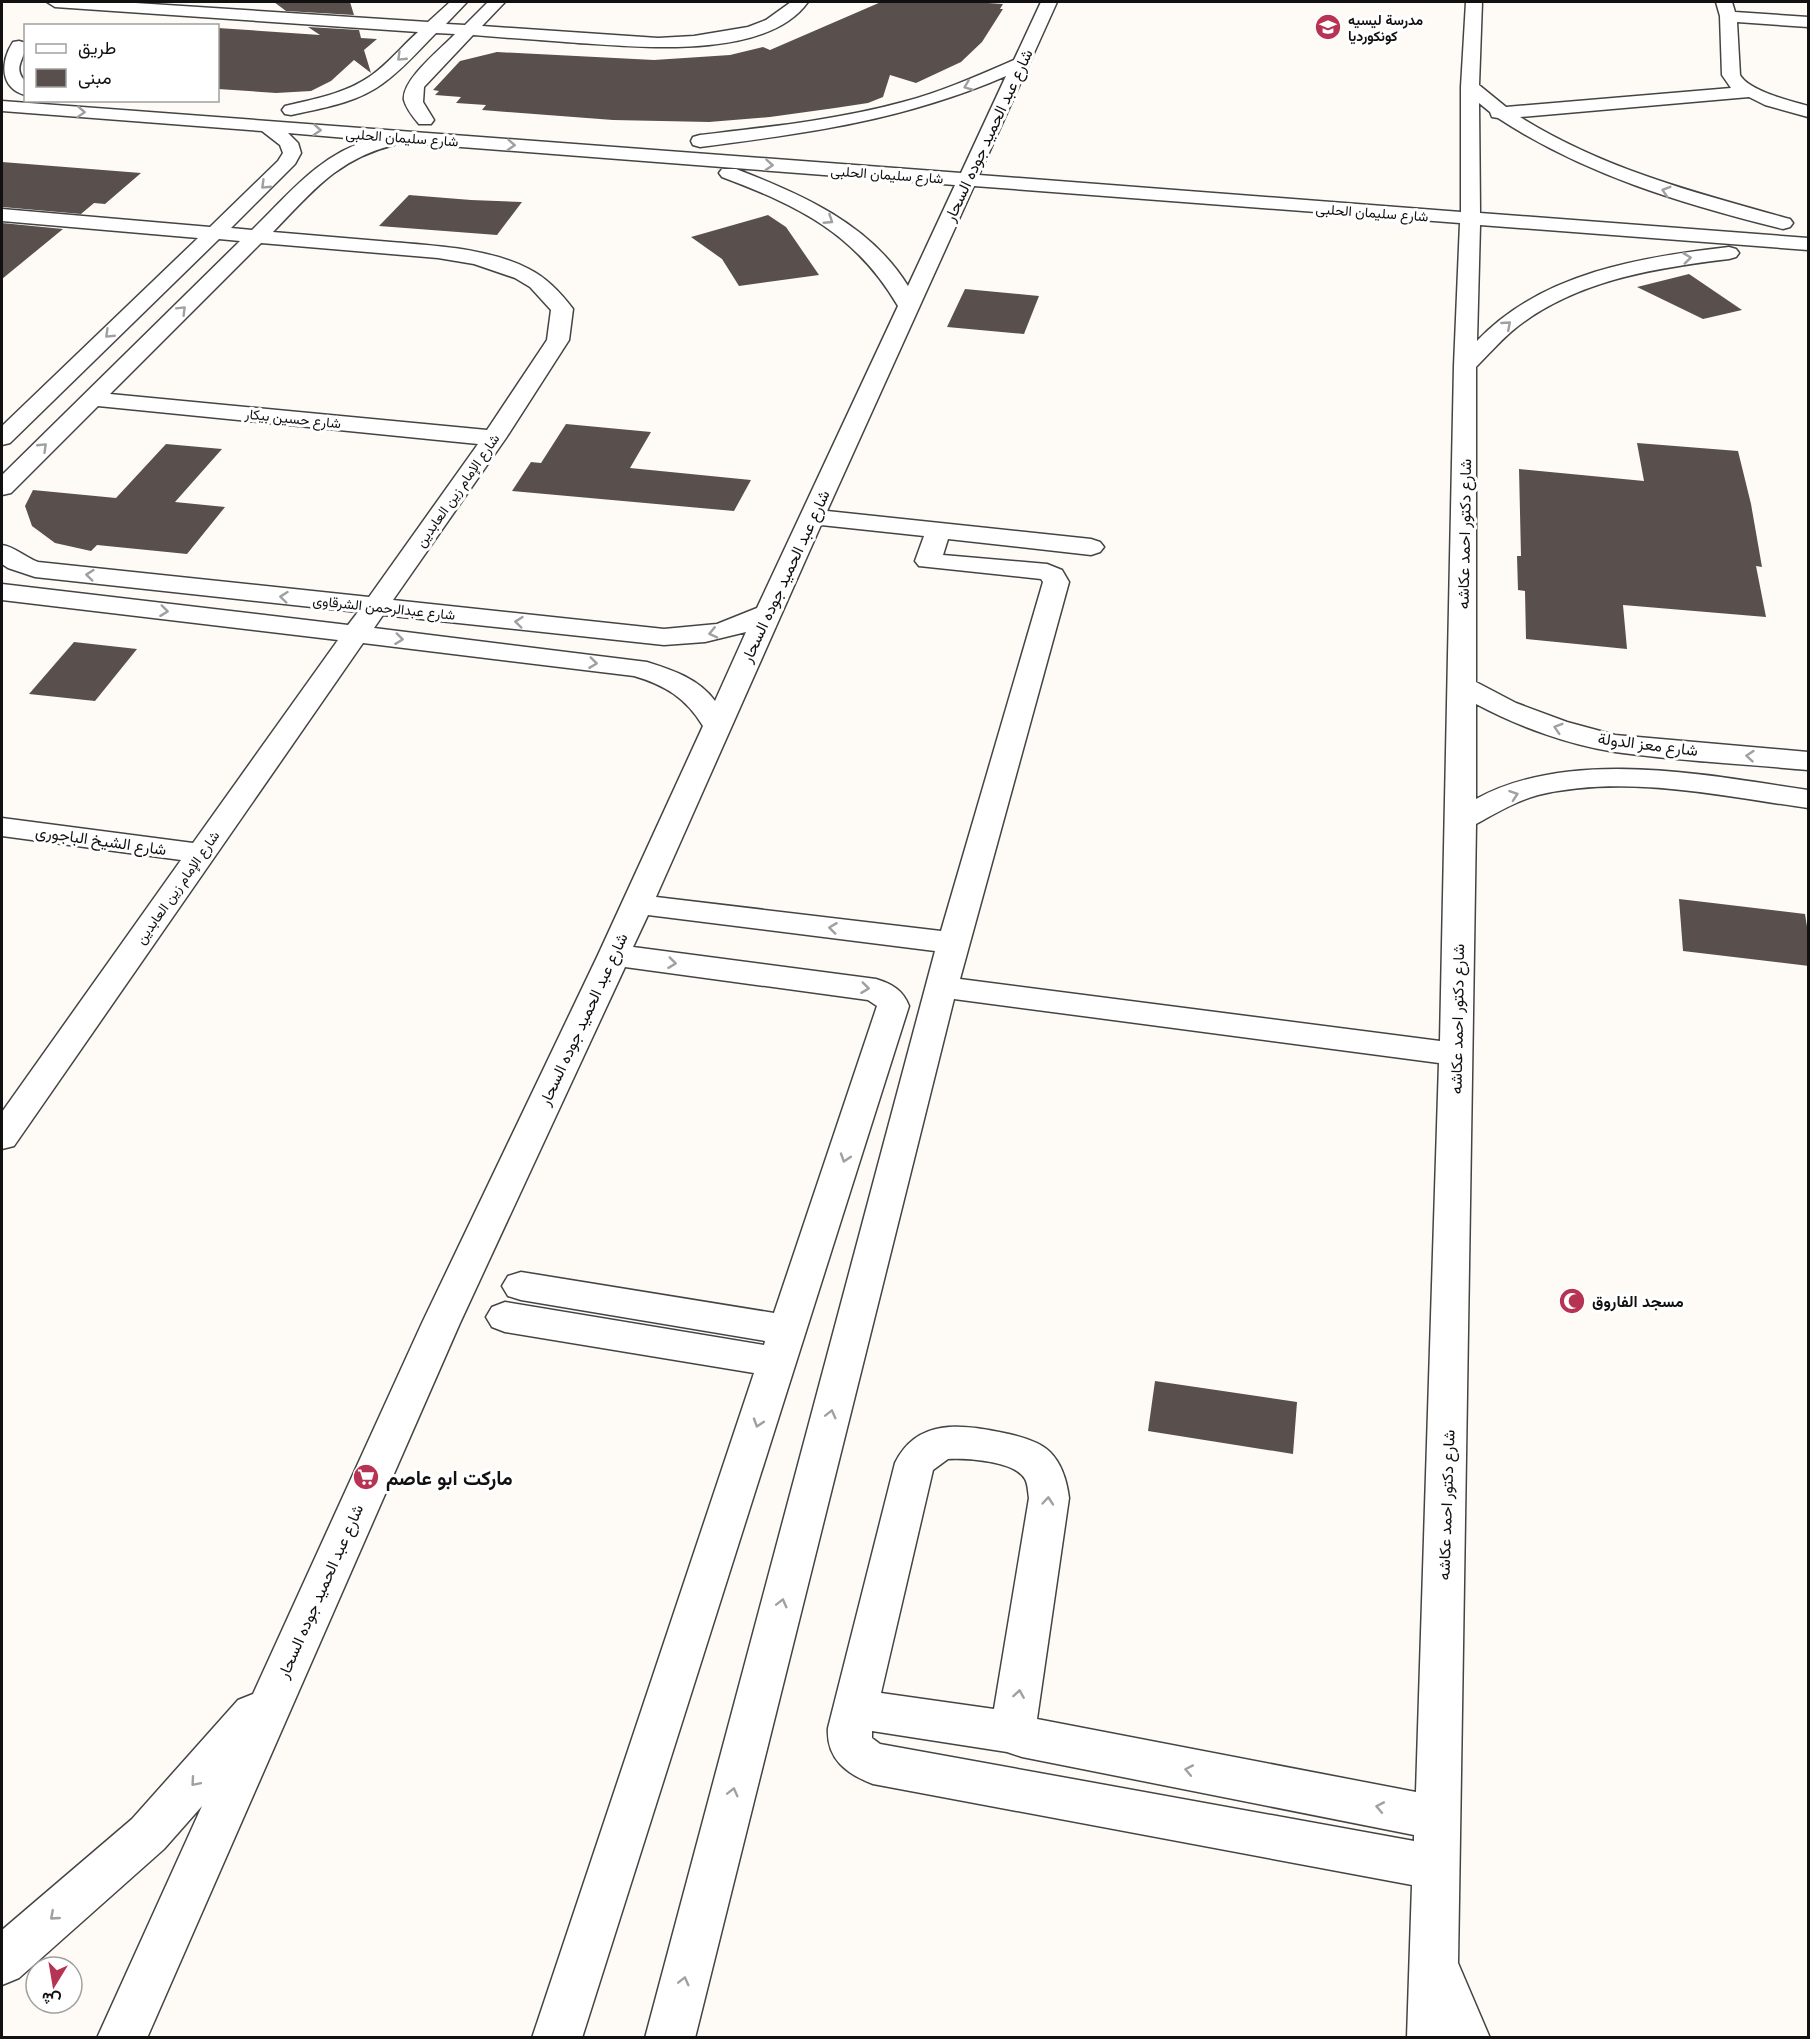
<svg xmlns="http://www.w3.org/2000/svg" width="1810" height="2039" viewBox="0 0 1810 2039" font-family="'PT Serif',Vazirmatn,serif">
  <rect width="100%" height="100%" fill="#fefbf6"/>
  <g fill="#59504e">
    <path d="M 274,2 L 350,2 L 354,15 L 286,11 Z"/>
    <path d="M 881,2 L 973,2 L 1003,4 L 1000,9 L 1003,9 L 982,42 L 961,62 L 916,83 L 890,75 L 883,97 L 868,103 L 835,108 L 770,117 L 709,122 L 613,120 L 482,110 L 486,105 L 456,103 L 461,97 L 435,95 L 439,91 L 433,90 L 460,61 L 497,52 L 654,60 L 730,55 L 763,47 L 770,50 Z"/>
    <path d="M 308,27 L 359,30 L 361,38 L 377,39 L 364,50 L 371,73 L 354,60 L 331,81 L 311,91 L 276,93 L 218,89 L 218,28 L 320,35 Z"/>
    <path d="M 2,162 L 141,173 L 105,204 L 94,203 L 81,214 L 2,207 Z"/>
    <path d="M 409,195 L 471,200 L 522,202 L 497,235 L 379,226 Z"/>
    <path d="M 768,215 L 786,227 L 819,275 L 739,286 L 722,259 L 691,237 Z"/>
    <path d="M 2,223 L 63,229 L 2,279 Z"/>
    <path d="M 1689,274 L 1742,310 L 1703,319 L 1637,287 Z"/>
    <path d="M 965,289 L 1039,296 L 1024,334 L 947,327 Z"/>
    <path d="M 566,424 L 651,432 L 630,468 L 751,480 L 734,511 L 512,491 L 531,462 L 541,463 Z"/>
    <path d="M 1637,443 L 1738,451 L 1751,504 L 1762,567 L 1756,566 L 1766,617 L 1623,605 L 1627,649 L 1526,639 L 1525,591 L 1518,590 L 1517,556 L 1521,556 L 1519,469 L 1644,481 Z"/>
    <path d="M 166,444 L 222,449 L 175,502 L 225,507 L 187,554 L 97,545 L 91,551 L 55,543 L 32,526 L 25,506 L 33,490 L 116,498 Z"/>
    <path d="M 74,642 L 137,649 L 95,701 L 29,694 Z"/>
    <path d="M 1679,899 L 1805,914 L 1809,939 L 1809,966 L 1683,951 Z"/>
    <path d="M 1155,1381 L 1297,1402 L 1293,1454 L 1148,1431 Z"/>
  </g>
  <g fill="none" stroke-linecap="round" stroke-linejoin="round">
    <g stroke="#444" stroke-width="3">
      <g id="minor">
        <path d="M 47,2 L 120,2 L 428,22 L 450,2 L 467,2 L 446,24 L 465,25 L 488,2 L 505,2 L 482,26 L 658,38 L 694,36 L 748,27 L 766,20 L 791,2 L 808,2 C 767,60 640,47 578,43 C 543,40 508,38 473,35 L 424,87 L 423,102 L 434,120 L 431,124 L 419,124 C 413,117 406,108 404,100 C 401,80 442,48 455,34 L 436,33 C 419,50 402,70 382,84 C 356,103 322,108 291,115 L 285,114 L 282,110 L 285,106 C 314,99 344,94 369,77 C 387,65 402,46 418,32 L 55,7 Z"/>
        <path d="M 1041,2 L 1057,2 L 979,175 L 1461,212 L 1461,87 L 1466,2 L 1482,2 L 1479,85 L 1506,107 L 1731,88 L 1722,75 L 1720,16 L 1716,2 L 1732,2 L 1735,12 L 1808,17 L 1808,27 L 1737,22 L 1740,75 C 1749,91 1791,101 1808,106 L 1808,117 L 1765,105 L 1749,97 L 1520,117 C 1603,169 1696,193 1790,219 L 1793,223 L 1790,227 L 1783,229 C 1683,204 1585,175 1498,118 L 1492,117 L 1490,112 L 1479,103 L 1480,213 L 1808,238 L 1808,250 L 1480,225 L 1477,341 C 1541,273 1641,257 1729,247 L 1736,249 L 1739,253 L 1736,257 L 1729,259 C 1654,268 1572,281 1512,331 C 1499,342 1488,355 1476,367 L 1476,682 L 1516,703 L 1567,722 L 1615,735 L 1808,752 L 1808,770 C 1744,764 1679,761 1615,752 C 1569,745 1517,726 1476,704 L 1476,799 C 1571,747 1706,775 1808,790 L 1808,808 C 1721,796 1626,774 1538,795 C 1516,801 1496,813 1476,824 L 1458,1963 L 1490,2038 L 1407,2038 L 1412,1885 L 873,1784 C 847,1774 826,1759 828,1728 L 895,1463 C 917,1418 962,1424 1004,1433 C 1019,1436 1039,1441 1050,1452 C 1062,1464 1067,1482 1069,1498 L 1037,1719 L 1416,1792 L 1439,1063 L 954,999 L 695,2038 L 645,2038 L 935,951 L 648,915 L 633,947 L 876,979 C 892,984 903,990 909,1006 L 582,2038 L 532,2038 L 754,1373 L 505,1332 L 492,1327 L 486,1317 L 492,1307 L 505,1302 L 764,1345 L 765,1341 L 521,1300 L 508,1296 L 502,1286 L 508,1276 L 521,1272 L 774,1313 L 877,1006 L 868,1000 L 625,967 L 460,1323 L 147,2038 L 97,2038 L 202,1806 L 164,1849 L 19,1978 L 2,1985 L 2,1930 L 132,1819 L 238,1700 L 253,1694 L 422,1323 L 598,955 L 703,726 C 686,698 665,685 634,676 L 363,643 L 14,1146 L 2,1149 L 2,1112 L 181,860 L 2,836 L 2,818 L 193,843 L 338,640 L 2,600 L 2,584 L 348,625 L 358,612 L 35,577 L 8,568 L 2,564 L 2,545 C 15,547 25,557 38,562 L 369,597 L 478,444 L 98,406 L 11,493 L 2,495 L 2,475 L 240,241 L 219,239 L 10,443 L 2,445 L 2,426 L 198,238 L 2,221 L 2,209 L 210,227 L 278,161 L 283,153 L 280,145 L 262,131 L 2,111 L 2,101 L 961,173 L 1006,76 C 904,120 809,133 700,147 L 693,145 L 691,141 L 693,137 L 700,135 C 768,127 837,120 903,102 C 941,92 977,76 1014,60 ZM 288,133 L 370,140 C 320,154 288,195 252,230 L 231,228 L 295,164 L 301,153 L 298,143 ZM 396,142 L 955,185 L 908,286 C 870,224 801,194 736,169 L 722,169 L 719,173 L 722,177 C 799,206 855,233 898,306 L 757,608 L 717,624 L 664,629 L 393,600 L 506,438 L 569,340 L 573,309 C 561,293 547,278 529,269 C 488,248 437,246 391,242 C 352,239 312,235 273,232 C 312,192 337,159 394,145 ZM 974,186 L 1460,223 L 1454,366 L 1440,1041 L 960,979 L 1069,582 L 1062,570 L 1047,564 L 943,555 L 948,539 L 1091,555 L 1100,552 L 1104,547 L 1100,542 L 1091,539 L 827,511 ZM 261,243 L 438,258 L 474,264 L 515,278 L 530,287 L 551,310 L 547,340 L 487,430 L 110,394 ZM 821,525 L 924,536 L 915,561 L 919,566 L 1041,579 L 1043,582 L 941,931 L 656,897 ZM 383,615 L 664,645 L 705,642 L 746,632 L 715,701 C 698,678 672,670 647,662 L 374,628 ZM 948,1459 C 967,1458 1015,1461 1025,1479 C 1028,1484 1028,1492 1029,1498 L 994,1709 L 881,1693 L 933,1470 ZM 872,1731 L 1007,1752 L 1022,1757 L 1414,1835 L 1414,1841 L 880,1744 L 872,1738 Z"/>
        <path d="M 19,41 L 26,43 C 26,59 11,67 26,82 L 25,95 C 0,88 0,62 13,42 Z"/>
      </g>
    </g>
    <use href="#minor" fill="#fff" fill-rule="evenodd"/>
  </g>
  <defs><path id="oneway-chevron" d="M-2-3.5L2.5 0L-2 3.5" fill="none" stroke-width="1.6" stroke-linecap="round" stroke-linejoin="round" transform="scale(1.5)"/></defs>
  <g stroke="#a0a0a0">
    <use href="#oneway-chevron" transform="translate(401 57) rotate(136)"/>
    <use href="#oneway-chevron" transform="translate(968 86) rotate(158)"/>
    <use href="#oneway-chevron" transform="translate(81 112) rotate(4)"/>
    <use href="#oneway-chevron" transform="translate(317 130) rotate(4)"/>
    <use href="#oneway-chevron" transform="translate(511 145) rotate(4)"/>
    <use href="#oneway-chevron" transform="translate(769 165) rotate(4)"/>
    <use href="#oneway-chevron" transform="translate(265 185) rotate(136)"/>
    <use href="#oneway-chevron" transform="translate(1666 191) rotate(-163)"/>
    <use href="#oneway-chevron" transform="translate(829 220) rotate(33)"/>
    <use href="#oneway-chevron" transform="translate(1687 258) rotate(-7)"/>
    <use href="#oneway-chevron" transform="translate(182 310) rotate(-45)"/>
    <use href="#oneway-chevron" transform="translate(1507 325) rotate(-41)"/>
    <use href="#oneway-chevron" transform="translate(109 334) rotate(136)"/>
    <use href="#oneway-chevron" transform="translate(43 447) rotate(-44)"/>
    <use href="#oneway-chevron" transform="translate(90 575) rotate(-174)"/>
    <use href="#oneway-chevron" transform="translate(284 597) rotate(-174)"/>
    <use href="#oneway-chevron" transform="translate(164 611) rotate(7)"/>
    <use href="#oneway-chevron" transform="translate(519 622) rotate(-174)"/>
    <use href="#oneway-chevron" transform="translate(713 633) rotate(167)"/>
    <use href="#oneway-chevron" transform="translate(399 639) rotate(7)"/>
    <use href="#oneway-chevron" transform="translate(593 663) rotate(7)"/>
    <use href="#oneway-chevron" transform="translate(1558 728) rotate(-163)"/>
    <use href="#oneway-chevron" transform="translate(1750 756) rotate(-175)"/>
    <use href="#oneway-chevron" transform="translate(1514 795) rotate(-19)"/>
    <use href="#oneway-chevron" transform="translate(833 928) rotate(-173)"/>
    <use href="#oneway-chevron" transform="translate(672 963) rotate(7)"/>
    <use href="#oneway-chevron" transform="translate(865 988) rotate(7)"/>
    <use href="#oneway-chevron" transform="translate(845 1158) rotate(108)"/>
    <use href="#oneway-chevron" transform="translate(831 1414) rotate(-76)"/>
    <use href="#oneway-chevron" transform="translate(758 1423) rotate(108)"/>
    <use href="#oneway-chevron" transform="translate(1048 1501) rotate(-85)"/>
    <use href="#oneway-chevron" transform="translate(782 1603) rotate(-76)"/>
    <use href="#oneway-chevron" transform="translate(1019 1694) rotate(-81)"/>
    <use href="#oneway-chevron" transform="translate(1189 1770) rotate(-169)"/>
    <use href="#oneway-chevron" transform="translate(195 1782) rotate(131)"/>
    <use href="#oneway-chevron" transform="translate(733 1792) rotate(-76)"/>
    <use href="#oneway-chevron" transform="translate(1380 1807) rotate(-169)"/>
    <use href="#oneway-chevron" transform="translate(54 1916) rotate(139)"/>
    <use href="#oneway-chevron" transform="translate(684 1981) rotate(-76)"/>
  </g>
  <defs>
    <g id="school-disc" transform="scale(1.35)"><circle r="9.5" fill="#b73353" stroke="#fff"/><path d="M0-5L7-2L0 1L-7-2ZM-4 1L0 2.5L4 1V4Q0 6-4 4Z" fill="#fff"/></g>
    <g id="mosque-disc" transform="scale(1.35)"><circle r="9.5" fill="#b73353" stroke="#fff"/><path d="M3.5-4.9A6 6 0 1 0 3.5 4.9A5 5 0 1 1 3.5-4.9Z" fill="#fff"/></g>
    <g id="supermarket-disc" transform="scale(1.35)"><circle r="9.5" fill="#b73353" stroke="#fff"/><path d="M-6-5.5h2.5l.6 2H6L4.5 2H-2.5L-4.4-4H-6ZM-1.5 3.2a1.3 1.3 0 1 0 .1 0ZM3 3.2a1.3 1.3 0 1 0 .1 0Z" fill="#fff"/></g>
  </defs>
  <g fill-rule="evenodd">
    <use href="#school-disc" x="1328" y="27"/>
    <use href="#mosque-disc" x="1572" y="1301"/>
    <use href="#supermarket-disc" x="366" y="1477"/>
  </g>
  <g text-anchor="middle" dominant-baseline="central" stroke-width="6" stroke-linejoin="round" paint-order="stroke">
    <g font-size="14" font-weight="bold" fill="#111" stroke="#fff" text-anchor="start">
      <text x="1348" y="19">مدرسة ليسيه<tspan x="1348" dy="16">كونكورديا</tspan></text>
    </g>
    <g font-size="14" fill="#111" stroke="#fff">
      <text transform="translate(402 137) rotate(4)">شارع سليمان الحلبى</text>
      <text transform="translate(887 174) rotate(4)">شارع سليمان الحلبى</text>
      <text transform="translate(1372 212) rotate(4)">شارع سليمان الحلبى</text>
      <text transform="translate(293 418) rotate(6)">شارع حسين بيكار</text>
      <text transform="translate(457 490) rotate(-55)">شارع الإمام زين العابدين</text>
      <text transform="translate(384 607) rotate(6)">شارع عبدالرحمن الشرقاوى</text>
      <text transform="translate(177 887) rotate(-55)">شارع الإمام زين العابدين</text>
    </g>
    <g font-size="16" fill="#111" stroke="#fff">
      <text transform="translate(988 135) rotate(-65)">شارع عبد الحميد جوده السحار</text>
      <text transform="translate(1464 534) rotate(-89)">شارع دكتور احمد عكاشه</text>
      <text transform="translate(785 576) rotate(-65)">شارع عبد الحميد جوده السحار</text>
      <text transform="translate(1648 744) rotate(7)">شارع معز الدولة</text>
      <text transform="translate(101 840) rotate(8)">شارع الشيخ الباجورى</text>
      <text transform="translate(583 1019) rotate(-65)">شارع عبد الحميد جوده السحار</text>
      <text transform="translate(1457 1019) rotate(-89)">شارع دكتور احمد عكاشه</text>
      <text transform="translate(1446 1505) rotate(-88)">شارع دكتور احمد عكاشه</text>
      <text transform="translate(320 1591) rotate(-66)">شارع عبد الحميد جوده السحار</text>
    </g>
    <g font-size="16" font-weight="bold" fill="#111" stroke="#fff" text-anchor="start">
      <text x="1592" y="1301">مسجد الفاروق</text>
    </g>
    <g font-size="20" font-weight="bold" fill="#111" stroke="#fff" text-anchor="start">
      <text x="386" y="1477">ماركت ابو عاصم</text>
    </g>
  </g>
  <rect width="1810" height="2039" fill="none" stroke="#111111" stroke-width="6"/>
  <rect x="24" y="24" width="195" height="78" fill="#ffffff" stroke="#a0a0a0" stroke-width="1.5"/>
  <rect x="36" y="44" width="30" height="9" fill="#ffffff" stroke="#a0a0a0" stroke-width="1.5"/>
  <text x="78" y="54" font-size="18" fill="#111111">طريق</text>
  <rect x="36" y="69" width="30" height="18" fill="#59504e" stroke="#a0a0a0" stroke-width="1.5"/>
  <text x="78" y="84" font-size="18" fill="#111111">مبنى</text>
  <g transform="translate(54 1985) rotate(191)"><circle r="28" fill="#ffffff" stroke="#a0a0a0" stroke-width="1.5"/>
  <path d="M0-4.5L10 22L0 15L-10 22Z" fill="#b73353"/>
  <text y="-9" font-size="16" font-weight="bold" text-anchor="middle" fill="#111111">ش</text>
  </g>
</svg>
